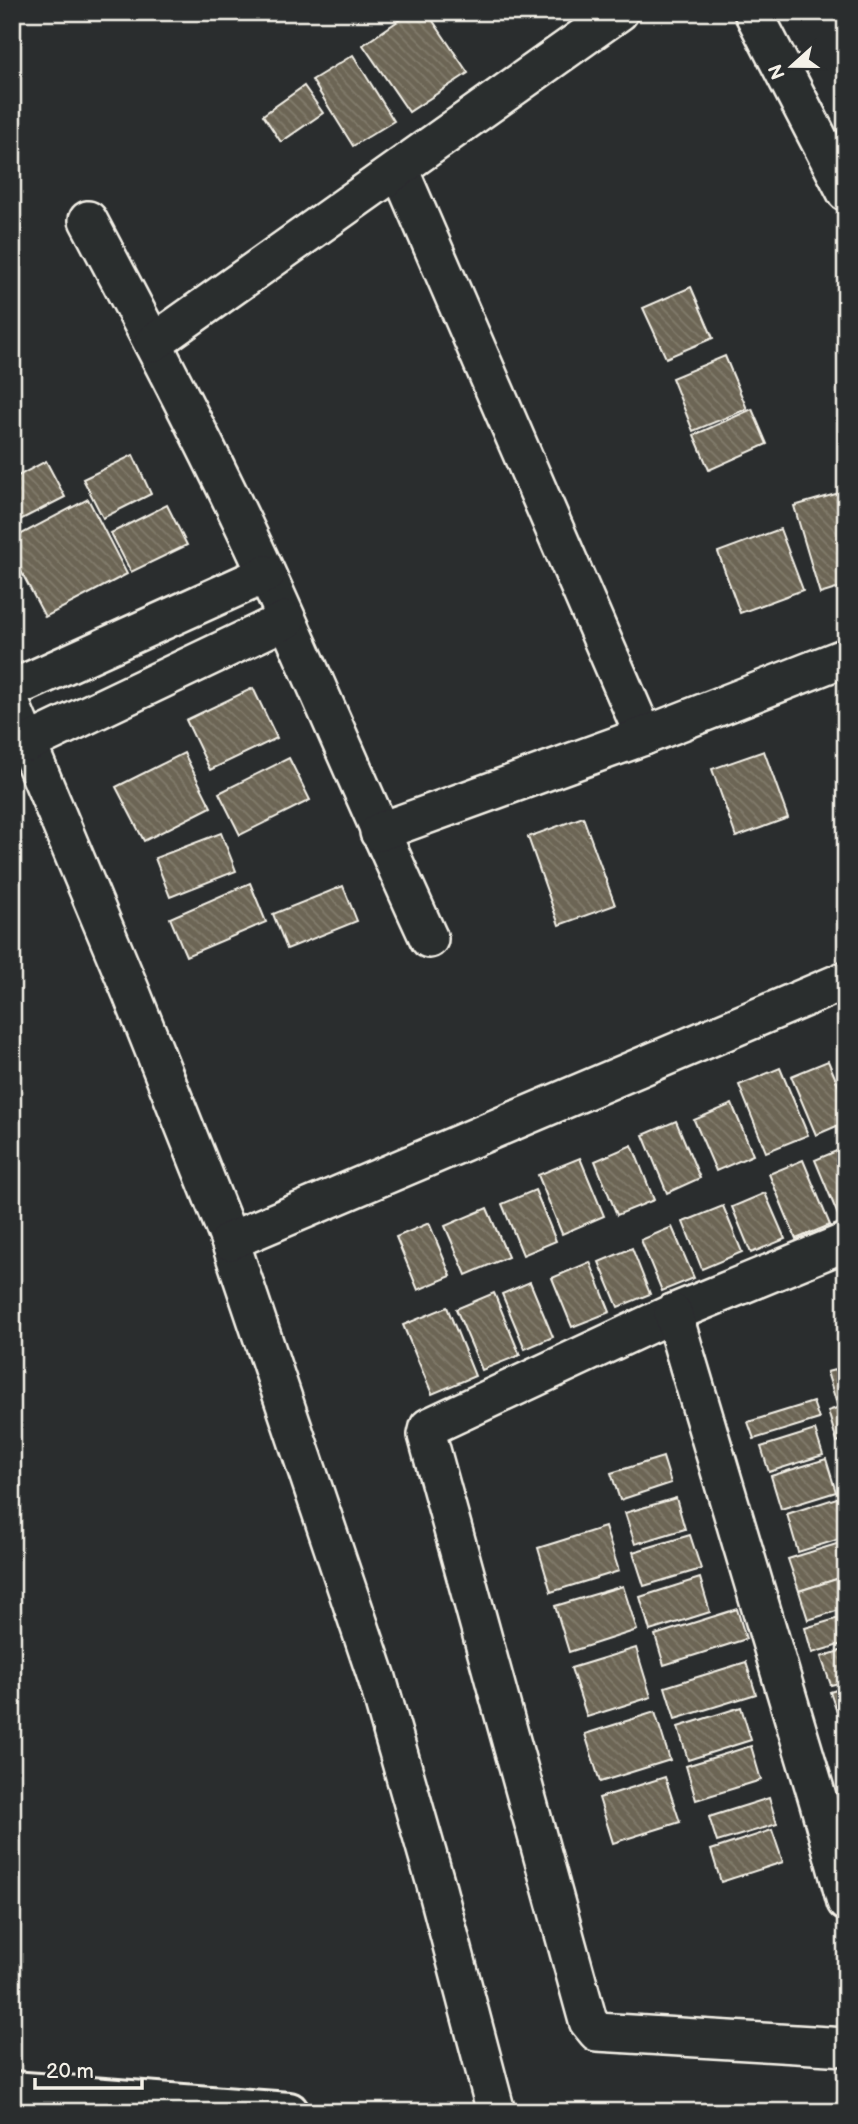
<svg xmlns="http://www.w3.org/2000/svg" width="858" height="2124" viewBox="0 0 858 2124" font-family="'Balsamiq Sans',sans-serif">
  <defs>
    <pattern id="building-back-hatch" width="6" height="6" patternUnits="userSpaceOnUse" patternTransform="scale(1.75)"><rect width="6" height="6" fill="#6c6554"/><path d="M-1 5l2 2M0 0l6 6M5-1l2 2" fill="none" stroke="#827c6d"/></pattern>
  </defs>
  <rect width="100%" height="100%" fill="#2a2d2e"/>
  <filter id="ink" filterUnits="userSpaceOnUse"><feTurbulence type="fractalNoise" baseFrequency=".0143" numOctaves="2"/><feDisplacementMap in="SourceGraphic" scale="14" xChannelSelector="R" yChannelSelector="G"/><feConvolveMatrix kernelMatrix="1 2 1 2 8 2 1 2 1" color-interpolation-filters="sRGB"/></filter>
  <g filter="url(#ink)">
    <g fill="url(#building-back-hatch)" stroke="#f4f1e8" stroke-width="2">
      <path d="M 411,12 L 427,12 L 468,73 L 409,112 L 363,45 Z"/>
      <path d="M 353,55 L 394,121 L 353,146 L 312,80 Z"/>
      <path d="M 304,86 L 323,113 L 281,142 L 263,115 Z"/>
      <path d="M 691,287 L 713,338 L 666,358 L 643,308 Z"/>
      <path d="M 725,356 L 747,409 L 693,431 L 672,378 Z"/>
      <path d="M 752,409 L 767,444 L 709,470 L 694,435 Z"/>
      <path d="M 133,455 L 151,494 L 103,518 L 83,479 Z"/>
      <path d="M 46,461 L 65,497 L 12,524 L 12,479 Z"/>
      <path d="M 846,491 L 846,586 L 820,594 L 794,506 Z"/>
      <path d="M 88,499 L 127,574 L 45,617 L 12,554 L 12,539 Z"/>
      <path d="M 167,505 L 187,545 L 131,572 L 111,533 Z"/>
      <path d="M 780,529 L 803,590 L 740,613 L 718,552 Z"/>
      <path d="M 253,688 L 277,738 L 210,770 L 186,720 Z"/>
      <path d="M 764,751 L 788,818 L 736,837 L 712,769 Z"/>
      <path d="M 184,753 L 211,807 L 144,841 L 116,787 Z"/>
      <path d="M 289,758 L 310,800 L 240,835 L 219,793 Z"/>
      <path d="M 583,817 L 615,905 L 559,925 L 528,837 Z"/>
      <path d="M 221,833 L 236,871 L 170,897 L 155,858 Z"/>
      <path d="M 250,883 L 266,922 L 186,956 L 170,918 Z"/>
      <path d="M 343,886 L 357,921 L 287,949 L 273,914 Z"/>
      <path d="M 828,1061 L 846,1103 L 846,1122 L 816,1135 L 791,1076 Z"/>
      <path d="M 780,1068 L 808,1135 L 766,1152 L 739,1085 Z"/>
      <path d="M 732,1104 L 753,1155 L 716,1171 L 694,1120 Z"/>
      <path d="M 676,1121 L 700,1178 L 667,1193 L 643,1135 Z"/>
      <path d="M 632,1145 L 654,1200 L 617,1215 L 595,1161 Z"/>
      <path d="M 846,1147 L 846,1212 L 838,1215 L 815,1160 Z"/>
      <path d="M 580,1158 L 604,1216 L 562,1234 L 538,1175 Z"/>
      <path d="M 803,1160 L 830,1225 L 796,1239 L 769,1174 Z"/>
      <path d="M 535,1190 L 556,1241 L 523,1255 L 502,1204 Z"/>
      <path d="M 765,1193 L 785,1239 L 751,1253 L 732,1207 Z"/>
      <path d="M 723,1206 L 742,1252 L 702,1269 L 683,1222 Z"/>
      <path d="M 487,1208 L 508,1257 L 466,1275 L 445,1226 Z"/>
      <path d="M 429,1223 L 451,1276 L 418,1290 L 396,1237 Z"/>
      <path d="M 672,1227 L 694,1278 L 662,1291 L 641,1240 Z"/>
      <path d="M 632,1248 L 650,1294 L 618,1307 L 599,1262 Z"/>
      <path d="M 590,1262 L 610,1312 L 572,1327 L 552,1278 Z"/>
      <path d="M 530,1282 L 553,1337 L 525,1349 L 502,1294 Z"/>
      <path d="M 494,1293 L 520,1355 L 482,1370 L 456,1309 Z"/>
      <path d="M 447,1307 L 475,1376 L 432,1394 L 403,1325 Z"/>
      <path d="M 846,1367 L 846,1401 L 837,1404 L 827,1372 Z"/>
      <path d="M 813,1402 L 819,1419 L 754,1439 L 748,1422 Z"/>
      <path d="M 846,1405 L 846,1439 L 837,1442 L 828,1411 Z"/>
      <path d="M 815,1430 L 823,1455 L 769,1472 L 761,1447 Z"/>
      <path d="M 663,1457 L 671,1483 L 620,1500 L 611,1473 Z"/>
      <path d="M 826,1459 L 836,1492 L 781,1509 L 771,1476 Z"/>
      <path d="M 846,1495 L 846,1537 L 798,1552 L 787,1514 Z"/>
      <path d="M 676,1498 L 685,1529 L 635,1544 L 625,1513 Z"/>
      <path d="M 605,1527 L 619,1571 L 551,1592 L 538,1548 Z"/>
      <path d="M 690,1535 L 701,1569 L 644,1586 L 633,1552 Z"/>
      <path d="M 846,1541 L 846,1576 L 799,1591 L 788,1559 Z"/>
      <path d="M 846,1576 L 846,1608 L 808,1620 L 799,1591 Z"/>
      <path d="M 700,1578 L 710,1612 L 650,1631 L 640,1597 Z"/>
      <path d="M 623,1586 L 637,1630 L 569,1652 L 555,1606 Z"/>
      <path d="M 737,1609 L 746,1639 L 664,1665 L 655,1635 Z"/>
      <path d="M 846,1616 L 846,1643 L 812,1653 L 805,1628 Z"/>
      <path d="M 636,1648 L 651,1697 L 587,1717 L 571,1668 Z"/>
      <path d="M 846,1649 L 846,1681 L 831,1685 L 821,1657 Z"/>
      <path d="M 746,1662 L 756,1694 L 675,1719 L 665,1687 Z"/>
      <path d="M 846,1687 L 846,1726 L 842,1727 L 830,1692 Z"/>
      <path d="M 741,1707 L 751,1740 L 688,1760 L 678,1727 Z"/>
      <path d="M 655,1712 L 670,1760 L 600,1782 L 585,1734 Z"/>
      <path d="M 751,1746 L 761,1780 L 696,1800 L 686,1766 Z"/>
      <path d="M 665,1777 L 680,1822 L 613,1843 L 599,1798 Z"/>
      <path d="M 769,1798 L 777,1824 L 717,1842 L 709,1817 Z"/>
      <path d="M 772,1830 L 783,1862 L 721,1882 L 711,1850 Z"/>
    </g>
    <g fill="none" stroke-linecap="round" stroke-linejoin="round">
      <g stroke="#f4f1e8" stroke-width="42">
        <g id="street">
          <path d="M 753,12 L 846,192"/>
          <path d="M 399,169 L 644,736"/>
          <path d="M 88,220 C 150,337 212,455 267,575 C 322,696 373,818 429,939"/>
          <path d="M 153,343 L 619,12"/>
          <path d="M 12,689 L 266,574"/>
          <path d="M 12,707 L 131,992 L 230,1241 L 377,1678 L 435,1881 L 496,2112"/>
          <path d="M 28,743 L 286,620"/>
          <path d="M 379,832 L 644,736 L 846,657"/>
          <path d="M 230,1241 L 846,980"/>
          <path d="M 846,1242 L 673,1313 L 429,1427 L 427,1435 L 588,2021 L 597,2032 L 846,2047"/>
          <path d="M 673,1313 L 819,1803 L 846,1902"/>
        </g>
      </g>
      <g stroke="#f4f1e8" stroke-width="44">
        <path id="secondary" d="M 12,2091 L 289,2112"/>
      </g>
      <use href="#street" stroke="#2a2d2e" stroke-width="37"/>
      <use href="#secondary" stroke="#2a2d2e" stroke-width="38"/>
    </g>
  </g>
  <rect width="858" height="2124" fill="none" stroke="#2a2d2e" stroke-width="42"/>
  <rect x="21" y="21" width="816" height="2082" fill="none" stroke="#f4f1e8" stroke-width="2.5" filter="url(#ink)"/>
  <g transform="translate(792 66) rotate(249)" stroke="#2a2d2e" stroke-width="5" paint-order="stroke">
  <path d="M0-5L12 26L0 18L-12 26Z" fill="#f4f1e8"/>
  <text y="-10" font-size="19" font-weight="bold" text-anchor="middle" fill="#f4f1e8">N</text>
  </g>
  <path d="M35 2078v10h107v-10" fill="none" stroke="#f4f1e8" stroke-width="3.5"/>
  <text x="46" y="2078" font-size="21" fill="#f4f1e8" stroke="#2a2d2e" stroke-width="5" paint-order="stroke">20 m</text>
</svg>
